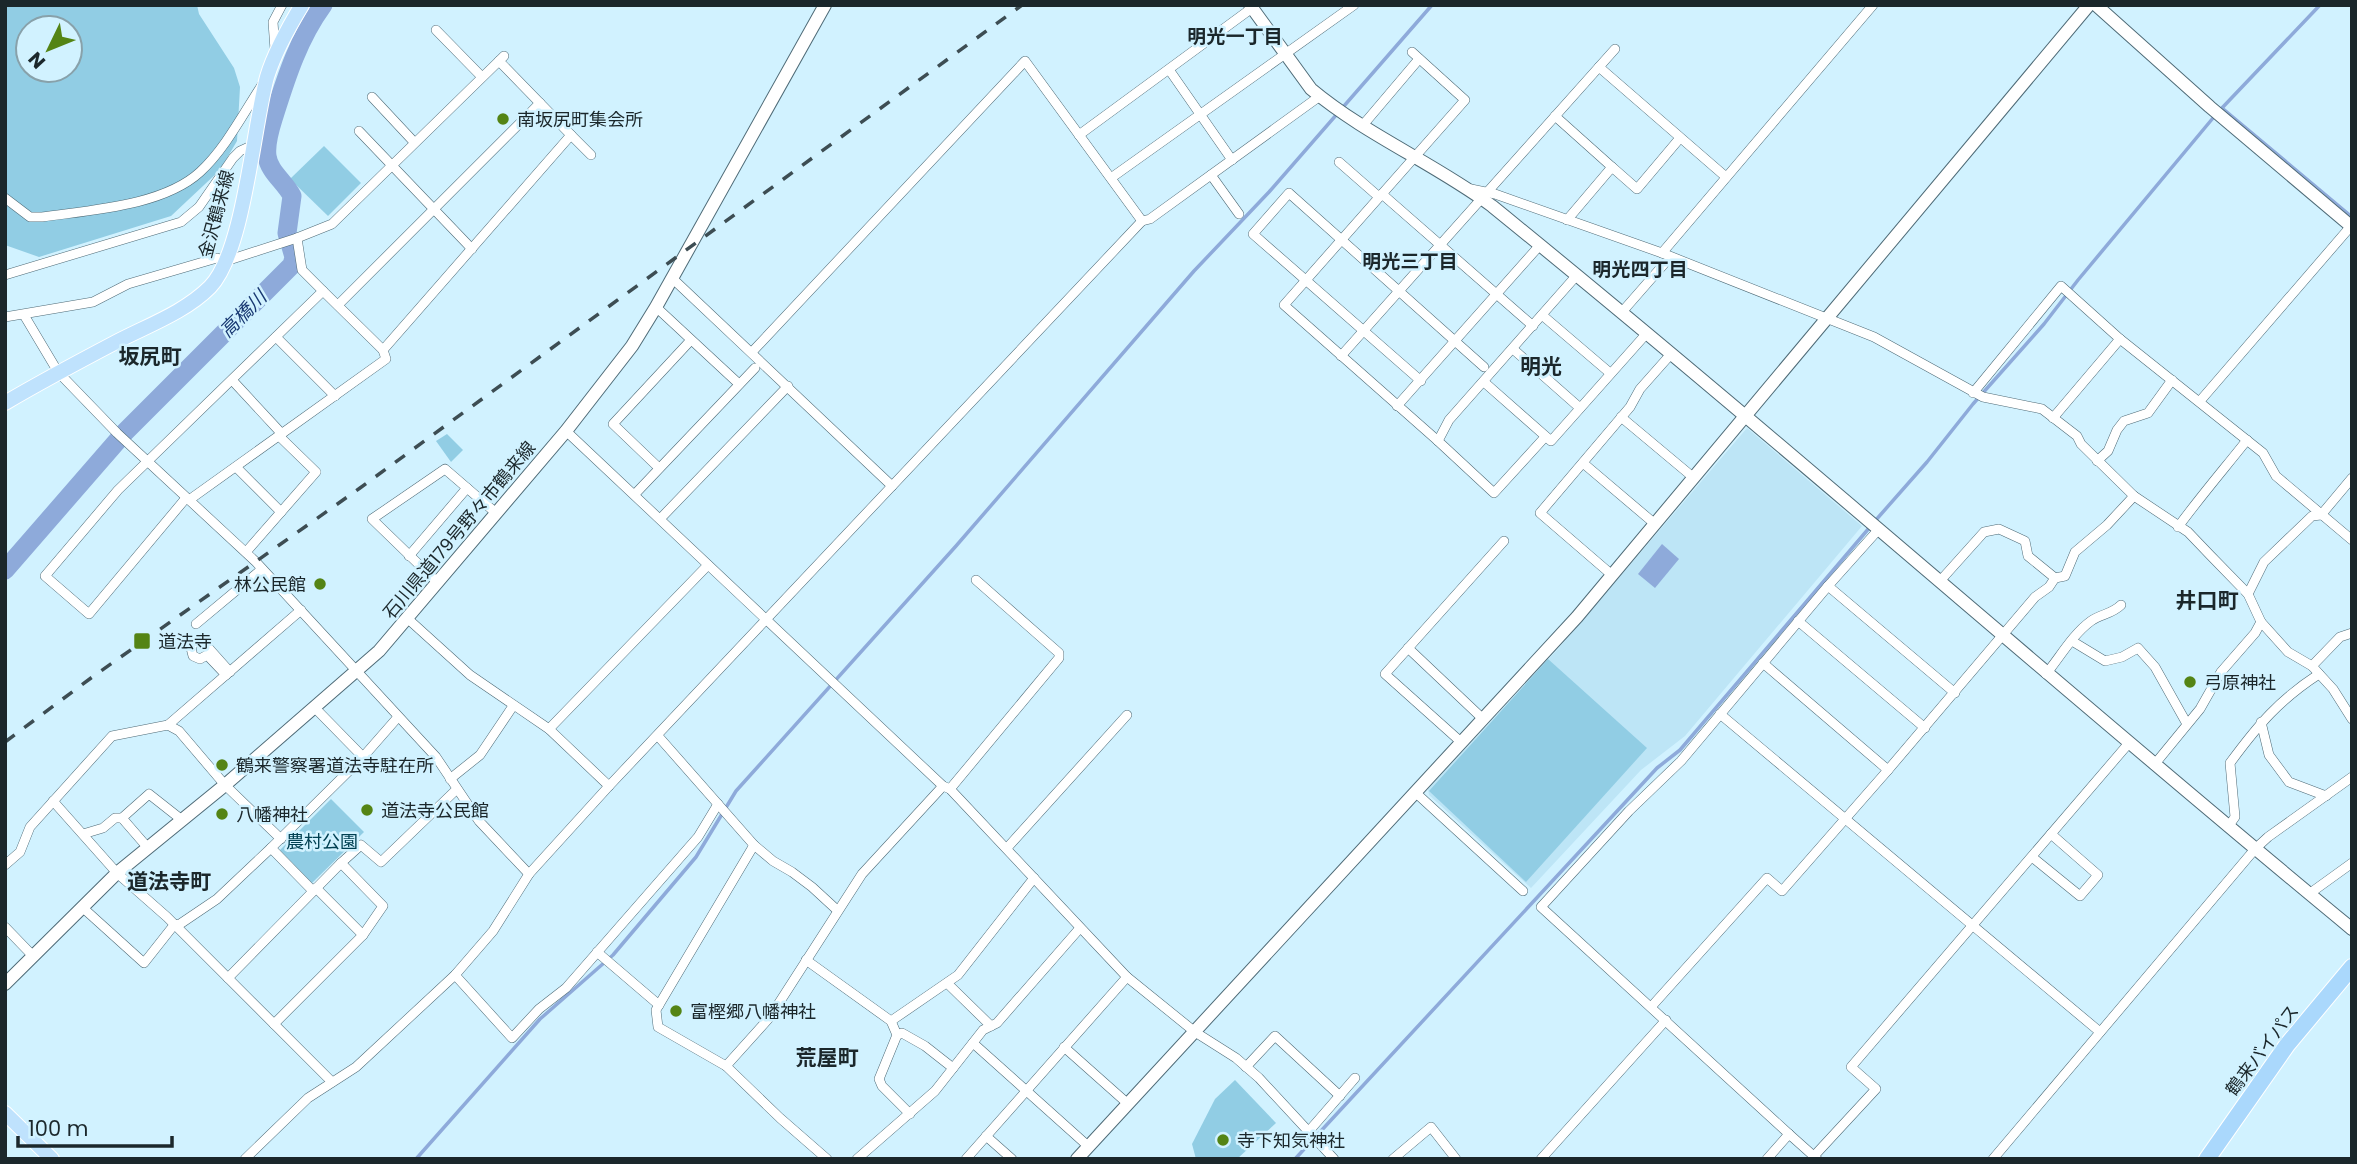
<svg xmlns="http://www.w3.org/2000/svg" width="2357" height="1164" viewBox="0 0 2357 1164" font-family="Poppins,'Noto Sans JP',sans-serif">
  <rect width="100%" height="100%" fill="#d1f2ff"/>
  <path fill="#bde5f6" d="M 1747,428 L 1862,526 L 1685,736 L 1641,770 L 1531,888 L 1429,795 L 1428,789 L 1558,649 Z"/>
  <g fill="#91cde4" fill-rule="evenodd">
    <path d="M 5,5 L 197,5 L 199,14 L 234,68 L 240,87 L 237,141 L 220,170 L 171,216 L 39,257 L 5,245 ZM 28,28 L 70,28 L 70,70 L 28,70 Z"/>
    <path d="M 324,146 L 361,183 L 328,216 L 290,179 Z"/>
    <path d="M 447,434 L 463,450 L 451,462 L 436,441 Z"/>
    <path d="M 1548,659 L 1647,748 L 1526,882 L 1429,791 Z"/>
    <path d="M 331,799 L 364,832 L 312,883 L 280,850 Z"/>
    <path d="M 1235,1080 L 1276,1123 L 1237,1159 L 1196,1159 L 1192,1144 L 1215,1099 Z"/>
  </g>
  <path fill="#8eaada" d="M 1662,544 L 1679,559 L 1655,588 L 1638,574 Z"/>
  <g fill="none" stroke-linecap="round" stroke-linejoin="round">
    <g stroke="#8eaada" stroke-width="3.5">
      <path d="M 2222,108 L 2352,217"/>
      <path d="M 2222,108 L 2320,5"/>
      <path d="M 1875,521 L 1927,462 L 1973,404 L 2044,324 L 2078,280 L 2213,118"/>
      <path d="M 416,1159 L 540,1019 L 613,955 L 696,857 L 736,791 L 956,546 L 1194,271 L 1269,192 L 1432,5"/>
      <path d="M 1295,1159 L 1657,768 L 1680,750 L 1870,527"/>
    </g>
    <path stroke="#8eaada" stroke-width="19" d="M 5,570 L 125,432 L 292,265 L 294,257 L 287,233 L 292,196 C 285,182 269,172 267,156 C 265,142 271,126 275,113 C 287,75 299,38 323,5"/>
    <g stroke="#4f6b77" stroke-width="10">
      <g id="minor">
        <path d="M 436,30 L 482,77"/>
        <path d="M 275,50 L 273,22 L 282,5"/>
        <path d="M 1412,52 L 1465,100 L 1284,305 L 1438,441"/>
        <path d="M 1599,67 L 1726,177"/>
        <path d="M 1170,71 L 1232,160"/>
        <path d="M 372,97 L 414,142"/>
        <path d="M 1555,116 L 1612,167"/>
        <path d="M 1363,125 L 1419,59"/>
        <path d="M 359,131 L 472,249"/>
        <path d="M 571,135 L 591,155"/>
        <path d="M 1079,135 L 1252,8"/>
        <path d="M 1339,162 L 1379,197"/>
        <path d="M 1211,175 L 1239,214"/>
        <path d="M 1111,178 L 1354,5"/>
        <path d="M 1471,189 L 1495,194 L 1662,253 L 1874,337 L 1983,397 L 2042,409 L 2077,436 L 2081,444 L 2134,496 L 2188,532 L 2210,555 L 2248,594 L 2261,622 L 2288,652 L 2312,666 L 2333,689 L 2352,719"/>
        <path d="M 1382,194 L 1533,326"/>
        <path d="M 5,198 L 30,217 L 42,217 C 90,210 163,206 200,172 C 225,149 243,114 262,85"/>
        <path d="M 1567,220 L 1612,167 L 1637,189 L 1680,138"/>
        <path d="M 297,238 L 302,270 L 323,291"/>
        <path d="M 1662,253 L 1873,5"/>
        <path d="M 5,275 L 181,222 L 199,207 L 233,158 L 240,151 L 253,145"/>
        <path d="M 672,278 L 892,486"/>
        <path d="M 338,305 L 540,103"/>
        <path d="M 656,307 L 739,384"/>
        <path d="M 1622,312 L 1664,264"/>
        <path d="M 24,315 L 58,372 L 117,433 L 256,562 L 436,757 L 479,821 L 529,874 L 609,786 L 1142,221 L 1150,219 L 1320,96"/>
        <path d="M 1542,315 L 1610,373"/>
        <path d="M 5,317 L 93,302 L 128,284 L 217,258 L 226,261 L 297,238 L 332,224 L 499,61"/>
        <path d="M 276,337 L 335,396"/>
        <path d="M 1513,349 L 1580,408"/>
        <path d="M 383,350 L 571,135 L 499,61 L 504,56"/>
        <path d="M 752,352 L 1025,61 L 1142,221"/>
        <path d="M 1341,356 L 1615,49"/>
        <path d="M 232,380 L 282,434"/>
        <path d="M 1421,381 L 1253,234 L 1289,193 L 1484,367"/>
        <path d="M 1484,382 L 1551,441 L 1647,333"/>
        <path d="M 1973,393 L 2061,286 L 2120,339 L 2263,453 L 2276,476 L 2352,540"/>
        <path d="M 2200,401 L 2351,226"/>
        <path d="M 1397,406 L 1540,245"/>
        <path d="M 1621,417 L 1694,478"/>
        <path d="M 2053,418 L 2120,339"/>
        <path d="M 566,431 L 943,786 L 950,789 L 1127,977 L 1195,1032 L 1236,1058 L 1259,1078 L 1334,1159"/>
        <path d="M 1545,437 L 1494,493 L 1438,441 L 1449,420 L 1577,275"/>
        <path d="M 2097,461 L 2108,451 L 2117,430 L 2124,421 L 2148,413 L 2172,380"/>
        <path d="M 1583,463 L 1655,524"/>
        <path d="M 236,467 L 281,512"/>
        <path d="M 659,468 L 613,424 L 691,340"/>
        <path d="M 635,494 L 755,368"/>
        <path d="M 186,498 L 89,614 L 45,576 L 118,490 L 323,291 L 383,350 L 386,359 L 189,500"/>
        <path d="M 660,519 L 788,386"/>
        <path d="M 2178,527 C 2200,497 2224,469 2247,440"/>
        <path d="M 246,552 L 316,472 L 279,436"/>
        <path d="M 409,556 L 467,488"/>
        <path d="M 1612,575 L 1540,513 L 1630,407 L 1640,389 L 1671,354"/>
        <path d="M 2055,578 L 2065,576 L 2075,552 L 2107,525 L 2134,496"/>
        <path d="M 437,582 L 372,519 L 445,469 L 496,513"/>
        <path d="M 1828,586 L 1955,693"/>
        <path d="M 2248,594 L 2264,562 L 2312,516 L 2321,515 L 2352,478"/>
        <path d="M 407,618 L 470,675 L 549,729 L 609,786"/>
        <path d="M 1798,621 L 1925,728"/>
        <path d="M 196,624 L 262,569"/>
        <path d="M 2072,641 L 2105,661 L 2122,657 L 2138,648 L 2155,667 L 2187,724"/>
        <path d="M 1408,648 L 1482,718"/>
        <path d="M 1763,663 L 1888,770"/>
        <path d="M 2312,666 L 2340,637 L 2352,633"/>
        <path d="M 2046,674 C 2060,657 2073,634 2091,621 C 2101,614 2112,614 2121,605"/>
        <path d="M 226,675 L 207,655 L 200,659 L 193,656 L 191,648 L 194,643 L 199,642 L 205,644 L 230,672"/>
        <path d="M 316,709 L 363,757"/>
        <path d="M 1720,714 L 2100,1032"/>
        <path d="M 2261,722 L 2269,755 L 2289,782 L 2326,796"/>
        <path d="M 168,725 L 301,610"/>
        <path d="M 549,729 L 708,565"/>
        <path d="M 658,736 L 754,845 L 773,861 L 792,872 L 812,887 L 837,910"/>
        <path d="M 1461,742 L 1385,674 L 1504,541"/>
        <path d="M 2154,765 L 2200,709 L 2221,672 L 2255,633 L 2261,622"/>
        <path d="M 450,779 L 480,755 L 513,706"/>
        <path d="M 950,789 L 1059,658 L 1059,653 L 976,580"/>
        <path d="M 1416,793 L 1523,891"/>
        <path d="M 53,801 L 117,873 L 167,917 L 332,1082"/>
        <path d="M 122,818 L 148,848"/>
        <path d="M 2228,827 L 2235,817 L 2230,763 C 2258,725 2279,700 2319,674"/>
        <path d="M 83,834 L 103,828 L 115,818 L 122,818 L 149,794 L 182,820"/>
        <path d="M 754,845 L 656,1010 L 658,1027 L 726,1066 L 780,1118 L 827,1159"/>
        <path d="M 271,848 L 363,757 L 398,717"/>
        <path d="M 1007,848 L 1127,715"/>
        <path d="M 2032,857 L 2080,896 L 2098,875 L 2051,834"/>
        <path d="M 341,863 L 361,845 L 381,862 L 457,789"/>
        <path d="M 5,865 L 20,852 L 30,827 L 112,736 L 168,725 L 179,731 L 225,785 L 281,839"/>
        <path d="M 316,888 L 363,935"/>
        <path d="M 2309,894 L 2352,863"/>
        <path d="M 82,907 L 144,963 L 174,925 L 180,924 L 217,899 L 271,848 L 313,891"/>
        <path d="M 5,927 L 33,956"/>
        <path d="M 597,952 L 659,1005"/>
        <path d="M 806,960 L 891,1021 L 958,975 L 1034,878"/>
        <path d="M 455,975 L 512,1038 L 539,1009 L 566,988 L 698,837 L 718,804"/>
        <path d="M 228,978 L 341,863 L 383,906 L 363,935 L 274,1024"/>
        <path d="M 947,983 L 991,1026"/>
        <path d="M 1651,1007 L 1767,878 L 1782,891 L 1888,770 L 2035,597 L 2049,587 L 2055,578 L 2028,556 L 2025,541 L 1999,529 L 1984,532 L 1940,581"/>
        <path d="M 891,1021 L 897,1035 L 879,1079 L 882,1086 L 910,1114"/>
        <path d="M 897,1035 L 902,1033 L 925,1046 L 953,1068"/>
        <path d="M 973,1043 L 1088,1146"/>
        <path d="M 1064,1047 L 1127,1103"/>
        <path d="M 726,1066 L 770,1017 L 862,874 L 943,786"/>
        <path d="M 1246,1067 L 1275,1036 L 1340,1096"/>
        <path d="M 1309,1131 L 1355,1078"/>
        <path d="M 1789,1134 L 1541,907 L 1629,811 L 1681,761 L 1828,586 L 1879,529"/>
        <path d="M 986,1136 L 1012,1159"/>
        <path d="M 1814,1156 L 1876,1089 L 1851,1067 L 2129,743"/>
        <path d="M 245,1159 L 308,1098 L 356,1067 L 455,975 L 493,931 L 529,874"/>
        <path d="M 857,1159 L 935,1091 L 983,1030 L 997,1023 L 1080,928"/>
        <path d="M 966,1159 L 1127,977"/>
        <path d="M 1393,1159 L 1431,1127 L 1456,1159"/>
        <path d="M 1541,1159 L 1666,1020"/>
        <path d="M 1767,1159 L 1789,1134 L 1817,1159"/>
        <path d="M 1993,1159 L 2255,849 L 2268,837 L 2352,777"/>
      </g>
    </g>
    <g stroke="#4f6b77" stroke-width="14">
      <g id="tertiary">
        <path d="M 1250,5 L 1311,89 C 1366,135 1434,163 1492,206 C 1783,442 2063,691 2352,929"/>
        <path d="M 2096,5 L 2210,107 L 2352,227"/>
        <path d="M 1077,1159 L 1577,617 L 2089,5"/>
      </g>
    </g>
    <g stroke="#4f6b77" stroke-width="14">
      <path id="secondary" d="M 5,984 L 117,873 L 225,785 L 379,651 L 566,431 L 632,346 L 656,307 L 825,5"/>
    </g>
    <g stroke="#fff" stroke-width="16">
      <g id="primary">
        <path d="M 5,403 C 42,381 80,361 118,341 C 149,325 185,312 210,287 C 244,252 253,128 267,77 C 275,51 288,28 302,5"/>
        <path d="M 5,1113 L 52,1159"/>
      </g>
    </g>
    <g stroke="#fff" stroke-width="18">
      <path id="trunk" d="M 2207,1159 L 2287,1045 L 2352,967"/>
    </g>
    <use href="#minor" stroke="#fff" stroke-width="9"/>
    <use href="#tertiary" stroke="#fff" stroke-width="12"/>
    <use href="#secondary" stroke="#fff" stroke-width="12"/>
    <use href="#primary" stroke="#bfe2fd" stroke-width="14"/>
    <use href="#trunk" stroke="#aad8fc" stroke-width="16"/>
    <path stroke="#3d4d53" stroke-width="3.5" stroke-dasharray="12 12" stroke-linecap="butt" d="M 5,742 L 91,678 L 360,488 L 1022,5"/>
  </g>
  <g fill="#548415" stroke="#d1f2ff" stroke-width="2.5">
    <circle cx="503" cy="119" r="7"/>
    <circle cx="320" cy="584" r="7"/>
    <rect x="133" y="632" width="18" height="18" rx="3.5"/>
    <circle cx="2190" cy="682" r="7"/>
    <circle cx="222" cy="765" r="7"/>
    <circle cx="367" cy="810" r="7"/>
    <circle cx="222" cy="814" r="7"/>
    <circle cx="676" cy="1011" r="7"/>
    <circle cx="1223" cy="1140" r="7"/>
  </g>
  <g text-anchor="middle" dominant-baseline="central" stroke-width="5" stroke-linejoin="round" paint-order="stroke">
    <g font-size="18" fill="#1b272b" stroke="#d1f2ff" text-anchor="start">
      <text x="517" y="119">南坂尻町集会所</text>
      <text x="306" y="584" text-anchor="end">林公民館</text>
      <text x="158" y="641">道法寺</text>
      <text x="2204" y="682">弓原神社</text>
      <text x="236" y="765">鶴来警察署道法寺駐在所</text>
      <text x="381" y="810">道法寺公民館</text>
      <text x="236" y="814">八幡神社</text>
      <text x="690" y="1011">富樫郷八幡神社</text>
      <text x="1237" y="1140">寺下知気神社</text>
    </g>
    <g font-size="18" fill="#1b272b" stroke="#d1f2ff">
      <text transform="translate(216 214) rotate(-75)">金沢鶴来線</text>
      <text transform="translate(459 530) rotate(-50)">石川県道179号野々市鶴来線</text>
      <text transform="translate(2262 1050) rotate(-53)">鶴来バイパス</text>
    </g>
    <g font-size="18" fill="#014052" stroke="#d1f2ff">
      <text x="322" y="841">農村公園</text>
    </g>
    <g font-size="19" font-weight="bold" fill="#1b272b" stroke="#d1f2ff">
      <text x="1235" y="36">明光一丁目</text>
      <text x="1410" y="261">明光三丁目</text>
      <text x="1640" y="269">明光四丁目</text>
    </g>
    <g font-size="19" font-style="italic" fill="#183872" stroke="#d1f2ff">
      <text transform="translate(243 314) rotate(-45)">高橋川</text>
    </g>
    <g font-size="21" font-weight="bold" fill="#1b272b" stroke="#d1f2ff">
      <text x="150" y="356">坂尻町</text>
      <text x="1541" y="366">明光</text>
      <text x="2207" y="600">井口町</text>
      <text x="169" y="881">道法寺町</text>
      <text x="827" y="1057">荒屋町</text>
    </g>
  </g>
  <rect width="2357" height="1164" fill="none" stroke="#1b272b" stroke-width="14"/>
  <g transform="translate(49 49) rotate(227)"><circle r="33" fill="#d1f2ff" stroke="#88a1aa" stroke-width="2"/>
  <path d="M0-5L12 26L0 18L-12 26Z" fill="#548415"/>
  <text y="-10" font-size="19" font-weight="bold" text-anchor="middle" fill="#1b272b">N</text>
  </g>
  <path d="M18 1136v10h154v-10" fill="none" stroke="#1b272b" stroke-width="3.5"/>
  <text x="28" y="1136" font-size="21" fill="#1b272b" stroke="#d1f2ff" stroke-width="5" paint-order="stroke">100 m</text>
</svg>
